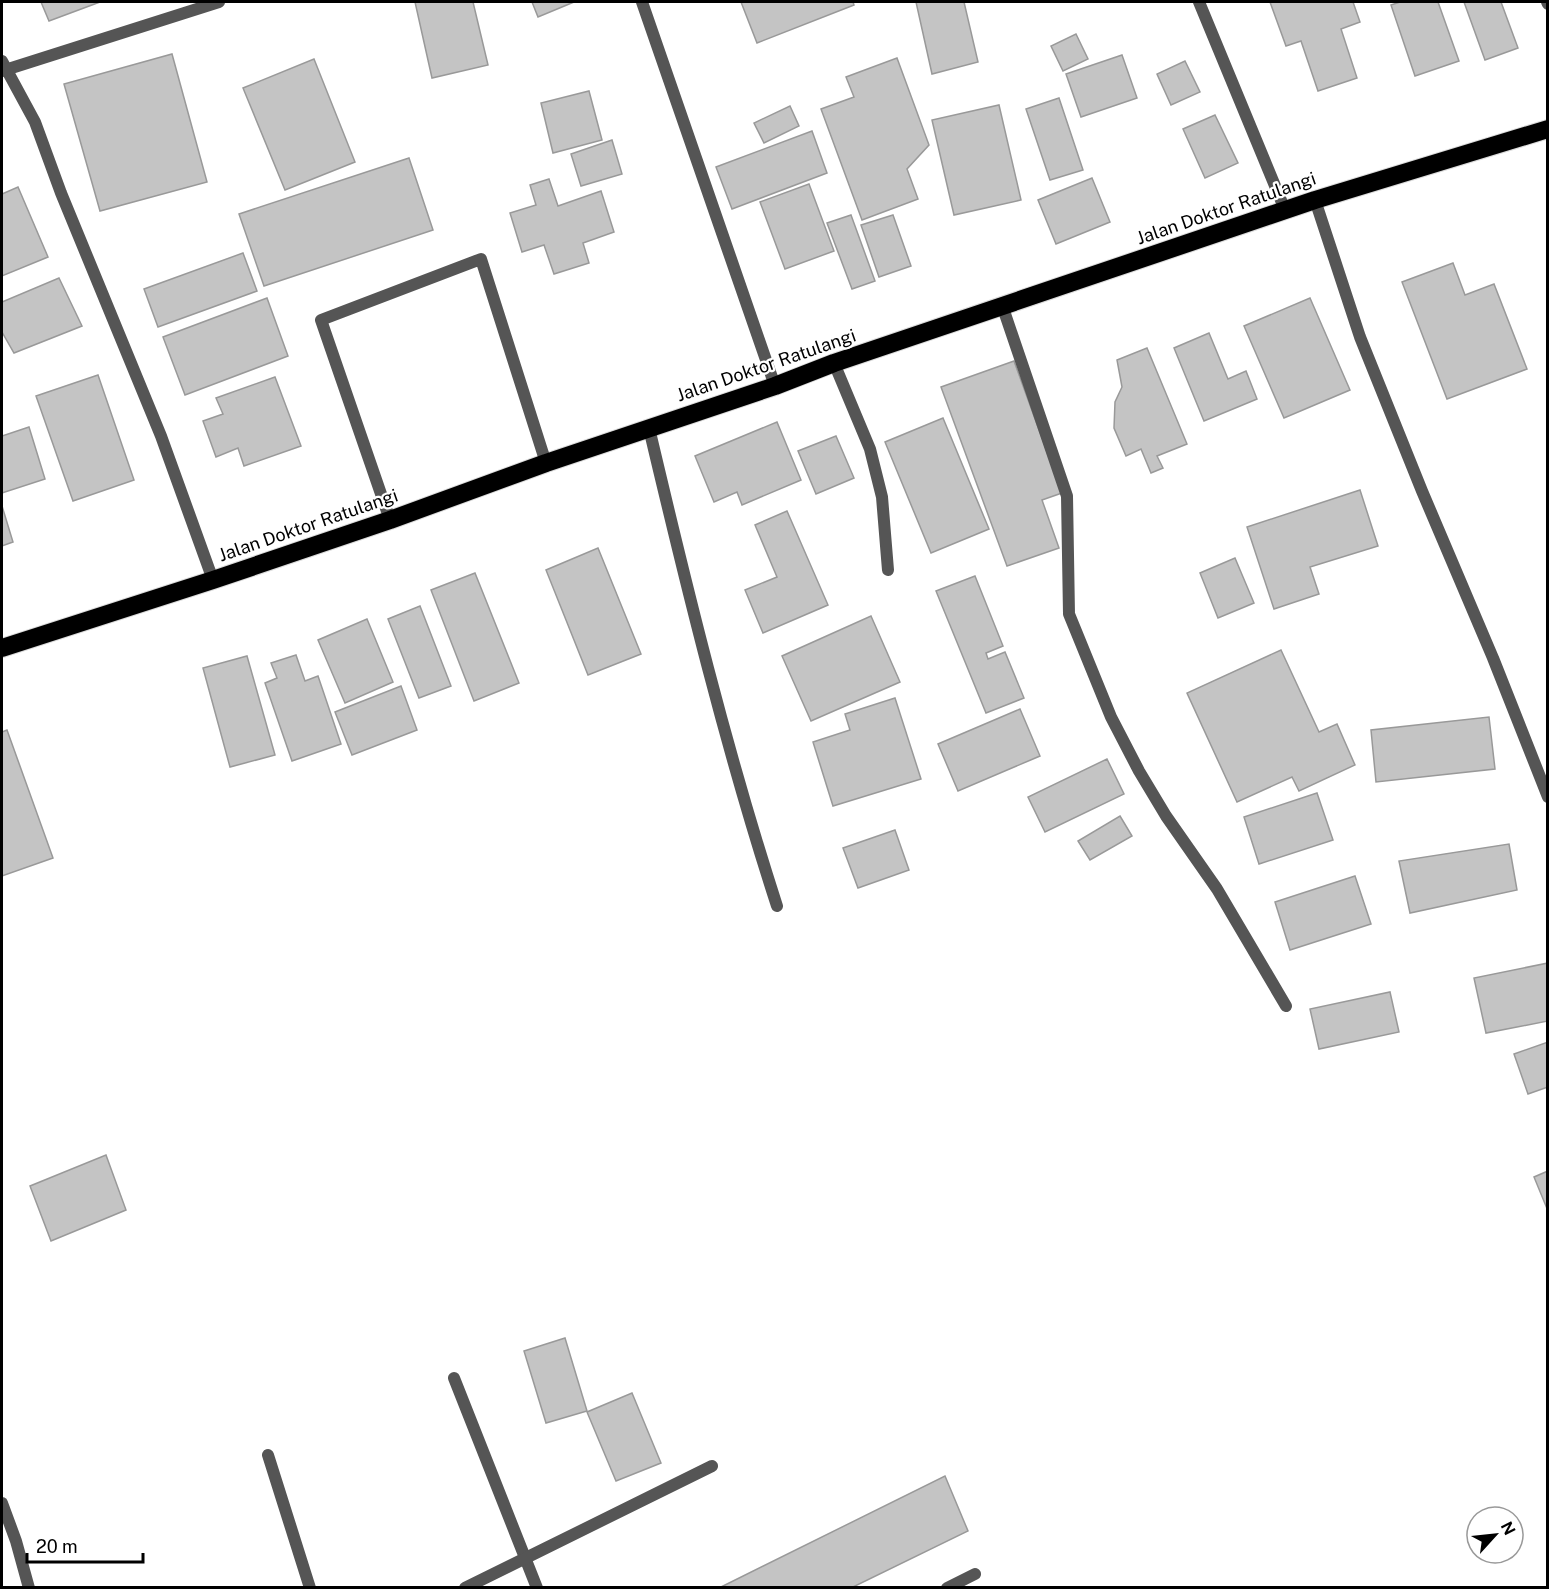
<svg xmlns="http://www.w3.org/2000/svg" width="1549" height="1589" viewBox="0 0 1549 1589" font-family="'Public Sans',sans-serif">
  <rect width="100%" height="100%" fill="#fff"/>
  <g fill="#c4c4c4" stroke="#999" stroke-width="1.5">
    <path d="M 41,2 L 100,2 L 49,21 Z"/>
    <path d="M 415,2 L 473,2 L 488,65 L 432,78 Z"/>
    <path d="M 532,2 L 574,2 L 538,17 Z"/>
    <path d="M 741,2 L 853,2 L 854,5 L 757,43 Z"/>
    <path d="M 916,2 L 964,2 L 978,62 L 932,74 Z"/>
    <path d="M 1270,2 L 1353,2 L 1360,22 L 1341,29 L 1357,78 L 1318,91 L 1301,41 L 1286,46 Z"/>
    <path d="M 1400,2 L 1438,2 L 1459,61 L 1415,76 L 1391,5 Z"/>
    <path d="M 1464,2 L 1501,2 L 1518,48 L 1485,60 Z"/>
    <path d="M 1076,34 L 1088,59 L 1063,71 L 1051,46 Z"/>
    <path d="M 172,54 L 207,182 L 100,211 L 64,84 Z"/>
    <path d="M 1122,55 L 1137,98 L 1081,117 L 1066,74 Z"/>
    <path d="M 897,58 L 929,145 L 907,169 L 918,199 L 862,220 L 821,109 L 854,97 L 846,77 Z"/>
    <path d="M 314,59 L 355,162 L 285,190 L 243,88 Z"/>
    <path d="M 1185,61 L 1200,92 L 1171,105 L 1157,74 Z"/>
    <path d="M 589,91 L 602,140 L 553,153 L 541,103 Z"/>
    <path d="M 1059,98 L 1083,170 L 1050,180 L 1026,109 Z"/>
    <path d="M 999,105 L 1021,200 L 954,215 L 932,120 Z"/>
    <path d="M 790,106 L 799,126 L 764,143 L 754,123 Z"/>
    <path d="M 1215,115 L 1238,163 L 1205,178 L 1183,129 Z"/>
    <path d="M 812,131 L 827,173 L 732,209 L 716,167 Z"/>
    <path d="M 612,140 L 622,174 L 581,186 L 571,154 Z"/>
    <path d="M 409,158 L 433,230 L 264,286 L 239,214 Z"/>
    <path d="M 1092,178 L 1110,222 L 1056,244 L 1038,200 Z"/>
    <path d="M 549,179 L 558,206 L 601,191 L 614,232 L 583,243 L 589,263 L 554,274 L 544,245 L 522,252 L 510,213 L 536,205 L 530,185 Z"/>
    <path d="M 809,184 L 834,251 L 785,269 L 760,202 Z"/>
    <path d="M 18,187 L 48,257 L 2,276 L 2,194 Z"/>
    <path d="M 851,215 L 875,281 L 852,289 L 827,223 Z"/>
    <path d="M 893,215 L 911,266 L 879,277 L 861,225 Z"/>
    <path d="M 243,253 L 257,291 L 158,327 L 144,289 Z"/>
    <path d="M 1453,263 L 1465,295 L 1494,284 L 1527,369 L 1447,399 L 1402,282 Z"/>
    <path d="M 59,278 L 82,326 L 14,353 L 2,332 L 2,302 Z"/>
    <path d="M 267,298 L 288,356 L 185,395 L 163,337 Z"/>
    <path d="M 1310,298 L 1350,390 L 1284,418 L 1244,326 Z"/>
    <path d="M 1209,333 L 1228,379 L 1246,371 L 1257,399 L 1204,421 L 1174,348 Z"/>
    <path d="M 1147,348 L 1187,444 L 1157,456 L 1163,468 L 1151,473 L 1141,449 L 1126,456 L 1114,428 L 1115,402 L 1122,387 L 1117,360 Z"/>
    <path d="M 1014,361 L 1062,493 L 1042,500 L 1059,548 L 1007,566 L 941,387 Z"/>
    <path d="M 98,375 L 134,480 L 73,501 L 36,396 Z"/>
    <path d="M 275,377 L 301,446 L 244,466 L 238,448 L 216,457 L 203,421 L 223,414 L 216,398 Z"/>
    <path d="M 943,418 L 989,529 L 931,553 L 885,442 Z"/>
    <path d="M 777,422 L 801,480 L 742,505 L 737,492 L 714,502 L 695,456 Z"/>
    <path d="M 29,427 L 45,479 L 2,493 L 2,436 Z"/>
    <path d="M 836,436 L 854,478 L 816,494 L 798,451 Z"/>
    <path d="M 1360,490 L 1378,546 L 1310,567 L 1319,594 L 1274,609 L 1247,527 Z"/>
    <path d="M 2,506 L 13,542 L 2,546 Z"/>
    <path d="M 787,511 L 828,605 L 763,633 L 745,590 L 777,577 L 755,525 Z"/>
    <path d="M 598,548 L 641,654 L 588,675 L 546,570 Z"/>
    <path d="M 1235,558 L 1254,603 L 1218,618 L 1200,573 Z"/>
    <path d="M 475,573 L 519,683 L 474,701 L 431,590 Z"/>
    <path d="M 975,576 L 1003,646 L 986,653 L 988,659 L 1005,652 L 1024,698 L 986,713 L 936,591 Z"/>
    <path d="M 420,606 L 451,686 L 419,698 L 388,619 Z"/>
    <path d="M 871,616 L 900,682 L 811,721 L 782,656 Z"/>
    <path d="M 367,619 L 393,682 L 345,703 L 318,640 Z"/>
    <path d="M 1281,650 L 1319,732 L 1337,724 L 1355,765 L 1299,791 L 1292,777 L 1237,802 L 1187,693 Z"/>
    <path d="M 296,655 L 305,681 L 318,676 L 341,744 L 292,761 L 265,683 L 277,678 L 271,663 Z"/>
    <path d="M 247,656 L 275,755 L 230,767 L 203,668 Z"/>
    <path d="M 401,686 L 417,730 L 352,755 L 335,712 Z"/>
    <path d="M 895,698 L 921,779 L 833,806 L 813,742 L 850,730 L 845,714 Z"/>
    <path d="M 1020,709 L 1040,756 L 958,791 L 938,744 Z"/>
    <path d="M 1489,717 L 1495,769 L 1376,782 L 1371,730 Z"/>
    <path d="M 7,730 L 53,858 L 2,876 L 2,732 Z"/>
    <path d="M 1107,759 L 1124,794 L 1045,832 L 1028,797 Z"/>
    <path d="M 1317,793 L 1333,840 L 1259,864 L 1244,817 Z"/>
    <path d="M 1120,816 L 1132,836 L 1090,860 L 1078,841 Z"/>
    <path d="M 895,830 L 909,870 L 858,888 L 843,848 Z"/>
    <path d="M 1509,844 L 1517,890 L 1410,913 L 1399,861 Z"/>
    <path d="M 1355,876 L 1371,924 L 1290,950 L 1275,902 Z"/>
    <path d="M 1548,963 L 1548,1021 L 1486,1033 L 1474,978 Z"/>
    <path d="M 1390,992 L 1399,1032 L 1319,1049 L 1310,1009 Z"/>
    <path d="M 1548,1042 L 1548,1087 L 1528,1094 L 1514,1054 Z"/>
    <path d="M 106,1155 L 126,1210 L 51,1241 L 30,1186 Z"/>
    <path d="M 1548,1171 L 1548,1211 L 1534,1177 Z"/>
    <path d="M 565,1338 L 587,1411 L 546,1423 L 524,1351 Z"/>
    <path d="M 632,1393 L 661,1463 L 616,1481 L 587,1412 Z"/>
    <path d="M 945,1476 L 968,1531 L 851,1588 L 719,1588 Z"/>
  </g>
  <g fill="none" stroke-linecap="round" stroke-linejoin="round">
    <g stroke="#dbdbdb" stroke-width="20">
      <path id="highway" d="M 2,648 L 213,580 L 390,520 L 546,463 L 775,386 L 834,363 L 1315,200 L 1548,129"/>
    </g>
    <path stroke="#555" stroke-width="12" d="M 390,520 L 321,320 L 481,259 L 546,463"/>
    <g stroke="#555" stroke-width="12">
      <path d="M 642,2 L 775,386"/>
      <path d="M 1199,2 L 1285,210"/>
      <path d="M 1547,2 L 1548,4"/>
      <path d="M 2,61 L 35,122 L 61,193 L 161,436 L 213,580"/>
      <path d="M 2,71 L 219,2"/>
      <path d="M 1315,200 L 1360,337 L 1422,491 L 1493,658 L 1548,797"/>
      <path d="M 1002,305 L 1067,496 L 1069,614 L 1078,636 L 1111,717 L 1139,771 L 1166,816 L 1217,889 L 1286,1006"/>
      <path d="M 834,363 L 870,449 L 882,497 L 888,570"/>
      <path d="M 649,428 C 687,589 726,749 777,906"/>
      <path d="M 454,1378 L 537,1588"/>
      <path d="M 268,1455 L 310,1588"/>
      <path d="M 2,1503 L 16,1541 L 29,1588"/>
      <path d="M 465,1588 L 712,1466"/>
      <path d="M 947,1588 L 975,1574"/>
    </g>
    <use href="#highway" stroke="#000" stroke-width="18"/>
  </g>
  <g text-anchor="middle" dominant-baseline="central" stroke-width="4.5" stroke-linejoin="round" paint-order="stroke">
    <g font-size="18" fill="#000" stroke="#fff">
      <text transform="translate(1226 208) rotate(-19)">Jalan Doktor Ratulangi</text>
      <text transform="translate(766 365) rotate(-19)">Jalan Doktor Ratulangi</text>
      <text transform="translate(308 525) rotate(-19)">Jalan Doktor Ratulangi</text>
    </g>
  </g>
  <rect width="1549" height="1589" fill="none" stroke="#000000" stroke-width="6"/>
  <g transform="translate(1495 1535) rotate(63)"><circle r="28" fill="#ffffff" stroke="#999999" stroke-width="1.5"/>
  <path d="M0-4.5L10 22L0 15L-10 22Z" fill="#000000"/>
  <text y="-9" font-size="16" font-weight="bold" text-anchor="middle" fill="#000000">N</text>
  </g>
  <path d="M27 1553v9h116v-9" fill="none" stroke="#000000" stroke-width="3"/>
  <text x="36" y="1553" font-size="18" fill="#000000" stroke="#ffffff" stroke-width="4.5" paint-order="stroke">20 m</text>
</svg>
